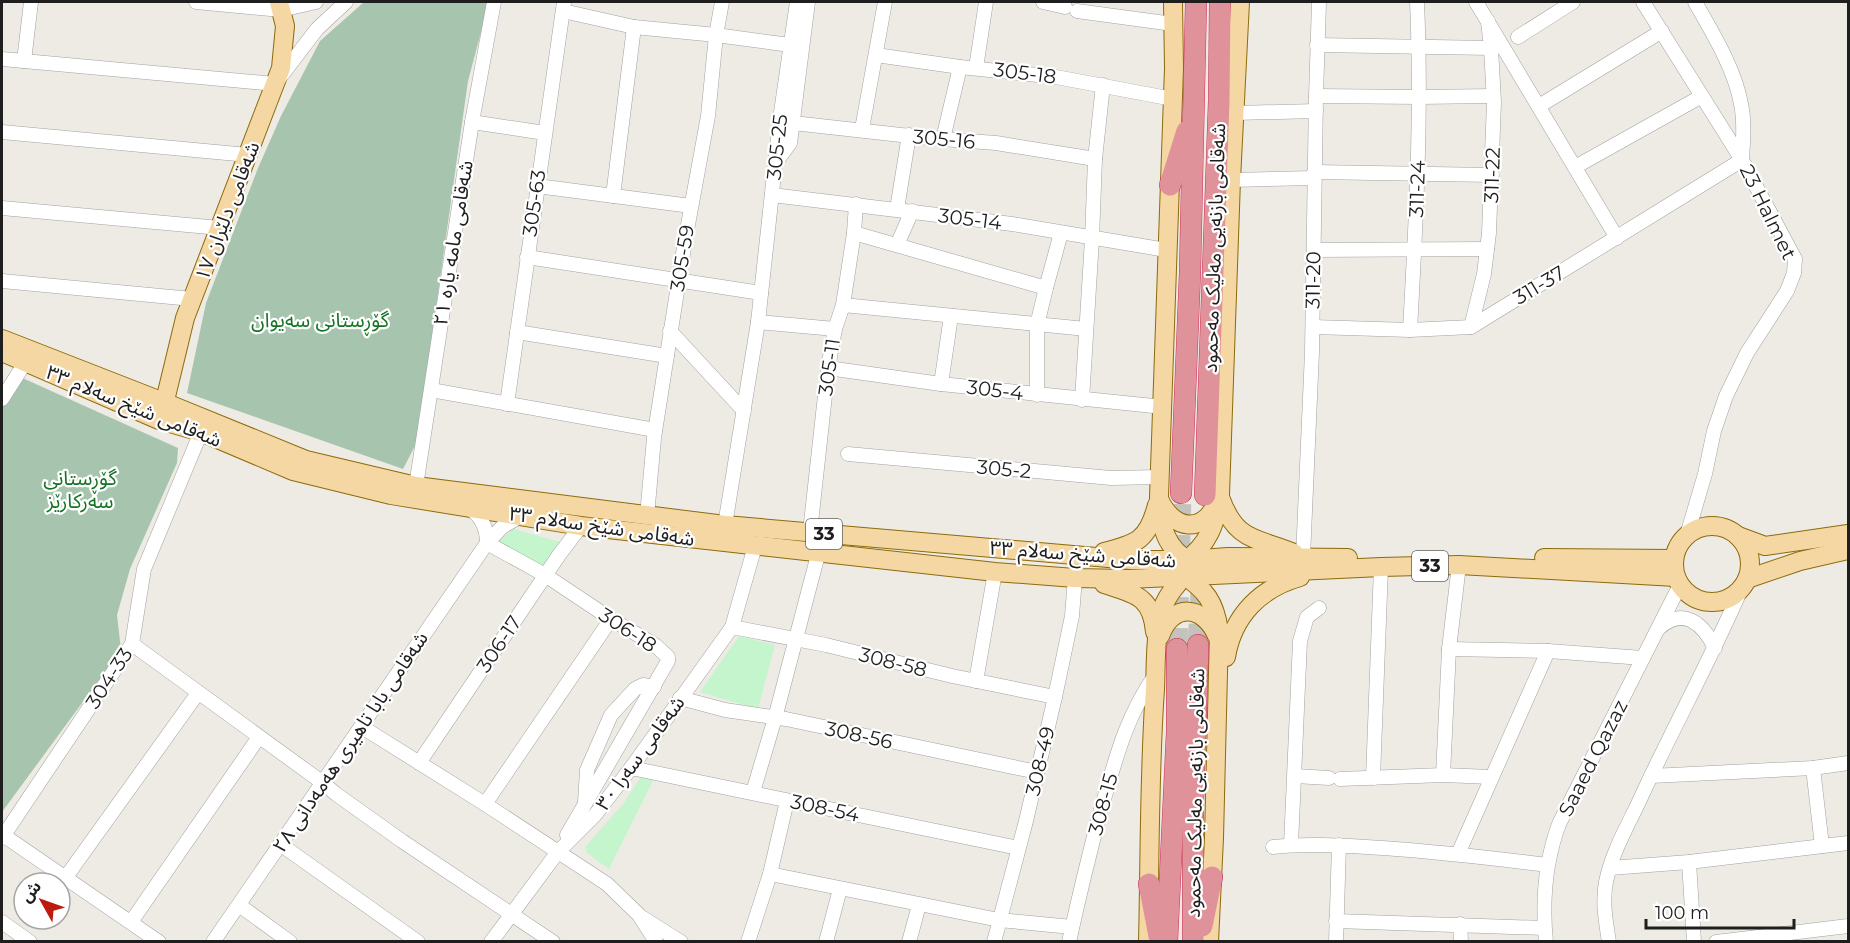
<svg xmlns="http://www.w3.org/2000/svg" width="1850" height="943" viewBox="0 0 1850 943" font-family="Montserrat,'Noto Sans Arabic',sans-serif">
  <rect width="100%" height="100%" fill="#eeebe4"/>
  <g fill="#a7c5ae">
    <path d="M 364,2 L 489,2 L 468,81 L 417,442 L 403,469 L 187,393 L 206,303 L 258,168 L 281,116 L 320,41 Z"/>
    <path d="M 18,376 L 178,448 L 177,463 L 130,569 L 117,615 L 121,650 L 2,812 L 2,402 Z"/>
  </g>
  <g fill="#c4f5cc">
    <path d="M 513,529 L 564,543 L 545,572 L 496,544 Z"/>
    <path d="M 739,636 L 775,645 L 758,709 L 700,692 Z"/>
    <path d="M 644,772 L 656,775 L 609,869 L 587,853 L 585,847 L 624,803 Z"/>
  </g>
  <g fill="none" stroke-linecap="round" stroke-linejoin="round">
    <g stroke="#c4c2bc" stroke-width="21" stroke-dasharray="21 10" stroke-linecap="butt">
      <path d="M 1198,645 L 1202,574"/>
      <path d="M 1177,649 L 1181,493"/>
    </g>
    <g stroke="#a2a2a2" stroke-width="15">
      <g id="minor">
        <path d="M 196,2 L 281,10 L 316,2"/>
        <path d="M 1043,2 L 1065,7"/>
        <path d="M 1476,2 L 1617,238"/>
        <path d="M 1643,2 L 1742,160 L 1795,259 L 1794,273 L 1787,291 L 1747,353 L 1726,396 L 1714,431 L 1705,474 L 1687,535"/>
        <path d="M 563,11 L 634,27 L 716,35 L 790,45"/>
        <path d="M 1077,11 L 1173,24"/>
        <path d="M 1518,37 L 1573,2"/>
        <path d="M 1317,45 L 1491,48 L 1497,45"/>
        <path d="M 876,55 L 960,67 L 1056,77 L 1173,99"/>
        <path d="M 2,59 L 275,84 L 317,29 L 346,2"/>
        <path d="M 24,61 L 31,2"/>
        <path d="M 976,68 L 986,2"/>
        <path d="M 1316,96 L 1419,97 L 1493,96"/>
        <path d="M 1539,106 L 1662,31"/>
        <path d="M 1235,113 L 1316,111"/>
        <path d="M 472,122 L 545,133"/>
        <path d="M 793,123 L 928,138 L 996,143 L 1095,159"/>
        <path d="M 862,129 L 885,2"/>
        <path d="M 2,132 L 248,155"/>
        <path d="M 943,139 L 960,67"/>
        <path d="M 776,162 L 790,143 L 808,2"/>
        <path d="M 1575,167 L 1702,96"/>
        <path d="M 1314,172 L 1492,175"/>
        <path d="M 1231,180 L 1314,178"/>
        <path d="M 537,186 L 691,206"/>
        <path d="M 772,195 L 1012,224 L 1166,250"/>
        <path d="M 613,196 L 634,27"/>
        <path d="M 2,208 L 220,228"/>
        <path d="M 897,209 L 909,135"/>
        <path d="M 854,233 L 1046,288"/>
        <path d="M 897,245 L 912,211"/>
        <path d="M 1314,250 L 1487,249"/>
        <path d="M 527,257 L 761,293"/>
        <path d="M 2,281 L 192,299"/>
        <path d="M 843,305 L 1086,329"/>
        <path d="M 758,322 L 835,329"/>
        <path d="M 1313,327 L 1410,330 L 1471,327 L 1742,160 C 1743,142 1745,122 1741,104 C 1735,69 1712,32 1695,2"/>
        <path d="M 1471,327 L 1484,274 L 1489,233 L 1494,102 L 1491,48 L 1488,21"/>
        <path d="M 1410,330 C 1416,221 1422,111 1417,2"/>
        <path d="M 670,331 L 744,411"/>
        <path d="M 517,332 L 667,356"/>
        <path d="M 828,368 L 941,384 L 1163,407"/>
        <path d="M 941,384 L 951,316"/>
        <path d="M 431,390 L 655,430"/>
        <path d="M 1037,395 L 1037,325 L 1046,288 L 1061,233"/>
        <path d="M 2,399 L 25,363"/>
        <path d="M 1082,400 L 1092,239 L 1095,159 L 1103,85"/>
        <path d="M 507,404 L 564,2"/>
        <path d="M 848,454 L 1111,478 L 1160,477"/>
        <path d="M 416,486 L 472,122 L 494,2"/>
        <path d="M 467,507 C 481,515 487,527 487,543"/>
        <path d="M 647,516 L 654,438 L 685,241 L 708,116 L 716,35 L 722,2"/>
        <path d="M 725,525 L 758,322 L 780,119 L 797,2"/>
        <path d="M 810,532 L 828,368 L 835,329 L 843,305 L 854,233 L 856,204"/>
        <path d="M 487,543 L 545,575 L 611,619 L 655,645 L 668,657 L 668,661 L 567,835"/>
        <path d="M 1303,557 L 1312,352 L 1316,96 L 1319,2"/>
        <path d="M 732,627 L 826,645 L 952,676 L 1055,697"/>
        <path d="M 1659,628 C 1684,606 1703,624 1715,648"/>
        <path d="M 132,644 L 323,783 L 336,794 L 402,841 L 553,942"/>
        <path d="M 1449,649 L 1548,651 L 1643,658"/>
        <path d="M 976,681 L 995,572"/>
        <path d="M 680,698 L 725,710 L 786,719 L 1037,772"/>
        <path d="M 362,727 L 485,804 L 607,884 L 639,915 L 656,942"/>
        <path d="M 419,763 L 559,555 L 581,526"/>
        <path d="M 631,768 L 1018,848"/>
        <path d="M 1813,768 L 1822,846"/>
        <path d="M 1443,775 L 1449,649 L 1459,565"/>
        <path d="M 1295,776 L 1329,778"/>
        <path d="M 1651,776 L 1813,768 L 1848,763"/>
        <path d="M 1373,778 L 1381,567"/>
        <path d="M 1340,779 L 1443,775 L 1491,777"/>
        <path d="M 753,792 L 775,718 L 819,551"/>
        <path d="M 585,802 L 587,770 L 611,715 L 635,689 L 643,685 L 654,687"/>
        <path d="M 485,804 L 611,619"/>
        <path d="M 2,836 L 3,835 L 159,942"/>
        <path d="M 2,838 L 132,644 L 144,569 L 201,432"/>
        <path d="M 280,844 L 418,942"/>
        <path d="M 1291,845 L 1300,641 L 1307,617 L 1319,608"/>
        <path d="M 1273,847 C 1310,843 1347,846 1383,848 C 1438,852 1492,858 1547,865"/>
        <path d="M 1458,854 L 1548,651"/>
        <path d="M 1689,862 L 1694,942"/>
        <path d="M 1610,868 L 1689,862 L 1848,843"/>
        <path d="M 770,874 L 999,920 L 1072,927"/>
        <path d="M 66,877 L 198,693"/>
        <path d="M 239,905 L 290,942"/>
        <path d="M 643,918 L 681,942"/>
        <path d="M 1336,921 L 1544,928"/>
        <path d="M 2,922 L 30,942"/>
        <path d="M 131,922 L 259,737"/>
        <path d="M 1460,924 L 1461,942"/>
        <path d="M 213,942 L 487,543 L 502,527 L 521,516"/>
        <path d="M 491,942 L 557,853 L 595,815 L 631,768 L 732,627 L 755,546"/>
        <path d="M 748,942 L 770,874 L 787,801"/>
        <path d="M 826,942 L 840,889"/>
        <path d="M 909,942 L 919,905"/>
        <path d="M 994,942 L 1026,821 L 1055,697 L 1072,616 L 1075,578"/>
        <path d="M 1069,942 C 1079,896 1090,851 1102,806 C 1116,758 1126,716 1156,674"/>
        <path d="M 1336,942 L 1339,845"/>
        <path d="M 1546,942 C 1542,902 1545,862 1559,824 L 1680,585"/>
        <path d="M 1609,942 C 1606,922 1602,902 1606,882 C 1612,851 1630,822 1643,793 C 1675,724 1712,657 1742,587"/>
        <path d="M 1716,942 L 1848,926"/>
      </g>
    </g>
    <g stroke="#8c6b0b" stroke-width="20">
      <g id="major">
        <path d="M 1173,2 L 1174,68 L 1159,497 C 1161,526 1164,548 1192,563"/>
        <path d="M 2,339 L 166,403 L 306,460 L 416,486 L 725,525 L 1131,560 L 1187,560 L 1228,557 L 1348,558"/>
        <path d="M 2,352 L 159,420 L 201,432 L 293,471 L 391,495 L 581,526 L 995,572 L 1075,578 L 1129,579 L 1381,567 L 1459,565 L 1676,577"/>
        <path d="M 162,413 L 185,318 L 281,68 L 285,26 L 279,2"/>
        <path d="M 1220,497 C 1236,542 1255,537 1294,553"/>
        <path d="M 1160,501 C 1174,530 1202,534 1217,503"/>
        <circle cx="1712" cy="564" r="38"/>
        <path d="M 1738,536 L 1765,546 L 1848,534"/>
        <path d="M 1104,552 C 1137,544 1148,540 1157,505"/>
        <path d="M 1544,558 L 1674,559"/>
        <path d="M 1184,562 C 1208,545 1216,524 1220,495 L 1231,180 L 1240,2"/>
        <path d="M 1182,574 C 1206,590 1215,602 1219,631 L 1214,838 L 1209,942"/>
        <path d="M 1747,579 L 1800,561 L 1848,550"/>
        <path d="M 1104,584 C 1135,594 1152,596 1155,632"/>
        <path d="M 1160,636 C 1172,602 1204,605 1217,636"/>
        <path d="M 1226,657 C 1233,615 1261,588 1300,577"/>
        <path d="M 1148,942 C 1150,858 1149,773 1155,689 C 1156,665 1155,640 1160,616 C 1164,599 1177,582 1190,571"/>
      </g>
    </g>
    <g stroke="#cc315b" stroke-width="22">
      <g id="highway">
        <path d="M 1170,185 L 1187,131"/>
        <path d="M 1181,493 L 1190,272 L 1196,2"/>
        <path d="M 1205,495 L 1219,101 L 1220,2"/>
        <path d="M 1149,884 L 1159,936"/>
        <path d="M 1202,926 L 1212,877"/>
        <path d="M 1167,942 L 1177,732 L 1177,649"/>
        <path d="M 1193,942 L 1193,804 L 1198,645"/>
      </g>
    </g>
    <use href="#minor" stroke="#fff" stroke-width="14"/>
    <use href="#major" stroke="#f5d7a3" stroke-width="18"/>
    <use href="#highway" stroke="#e0929a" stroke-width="21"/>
  </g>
  <g text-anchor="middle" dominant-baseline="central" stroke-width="4.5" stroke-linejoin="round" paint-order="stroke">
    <g fill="#fff" stroke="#626262" stroke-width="1.5">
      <rect x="806" y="519" width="36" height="30" rx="4.5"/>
      <rect x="1412" y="551" width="36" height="30" rx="4.5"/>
    </g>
    <g font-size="18" font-weight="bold" fill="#1e1e1e">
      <text x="824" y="534">33</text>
      <text x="1430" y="566">33</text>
    </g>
    <g font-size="20" fill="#1e1e1e" stroke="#fff">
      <text transform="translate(1025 73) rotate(7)">305-18</text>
      <text transform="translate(944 139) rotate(5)">305-16</text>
      <text transform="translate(777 147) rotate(-84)">305-25</text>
      <text transform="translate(1492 175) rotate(-88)">311-22</text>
      <text transform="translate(1417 189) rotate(-88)">311-24</text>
      <text transform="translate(534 203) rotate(-82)">305-63</text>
      <text transform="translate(227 211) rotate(-69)">شەقامی دلێران ١٧</text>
      <text transform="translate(1768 212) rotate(64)">23 Halmet</text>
      <text transform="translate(970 219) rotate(7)">305-14</text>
      <text transform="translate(453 243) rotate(-81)">شەقامی مامە یارە ٢١</text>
      <text transform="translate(1214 248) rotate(-88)">شەقامی بازنەیی مەلیک مەحمود</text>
      <text transform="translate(682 258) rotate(-81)">305-59</text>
      <text transform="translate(1313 280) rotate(-89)">311-20</text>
      <text transform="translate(1539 285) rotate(-31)">311-37</text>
      <text transform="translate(829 367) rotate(-82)">305-11</text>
      <text transform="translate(995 390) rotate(7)">305-4</text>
      <text transform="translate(134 406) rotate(22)">شەقامی شێخ سەلام ٣٣</text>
      <text transform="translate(1004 469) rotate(5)">305-2</text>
      <text transform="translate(602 526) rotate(8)">شەقامی شێخ سەلام ٣٣</text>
      <text transform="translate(1083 554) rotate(4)">شەقامی شێخ سەلام ٣٣</text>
      <text transform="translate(628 630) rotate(33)">306-18</text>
      <text transform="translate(499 644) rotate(-56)">306-17</text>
      <text transform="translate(893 662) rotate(14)">308-58</text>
      <text transform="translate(109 678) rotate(-57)">304-33</text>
      <text transform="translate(859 735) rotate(12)">308-56</text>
      <text transform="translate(350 742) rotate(-56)">شەقامی بابا تاهیری هەمەدانی ٢٨</text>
      <text transform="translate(640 753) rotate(-54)">شەقامی سەرا ٣٠</text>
      <text transform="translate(1593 758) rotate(-63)">Saaed Qazaz</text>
      <text transform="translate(1040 761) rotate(-77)">308-49</text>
      <text transform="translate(1195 793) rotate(-89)">شەقامی بازنەیی مەلیک مەحمود</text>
      <text transform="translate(1103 804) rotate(-75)">308-15</text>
      <text transform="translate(825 808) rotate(12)">308-54</text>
    </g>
    <g font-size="20" fill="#147423" stroke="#fff">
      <text x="320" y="320">گۆڕستانی سەیوان</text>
      <text x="80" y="478">گۆڕستانی<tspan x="80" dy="23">سەرکارێز</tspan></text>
    </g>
  </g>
  <rect width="1850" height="943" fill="none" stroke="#1e1e1e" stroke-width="6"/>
  <g transform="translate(42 901) rotate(310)"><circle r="28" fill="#ffffff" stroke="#a5a5a5" stroke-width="1.5"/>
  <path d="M0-4.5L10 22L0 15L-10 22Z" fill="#bc1c0f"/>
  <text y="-9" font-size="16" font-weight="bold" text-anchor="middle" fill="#1e1e1e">ش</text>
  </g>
  <path d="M1646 919v9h148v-9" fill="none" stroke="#1e1e1e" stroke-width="3"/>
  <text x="1655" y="919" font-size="18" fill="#1e1e1e" stroke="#ffffff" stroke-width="4.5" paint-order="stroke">100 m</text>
</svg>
